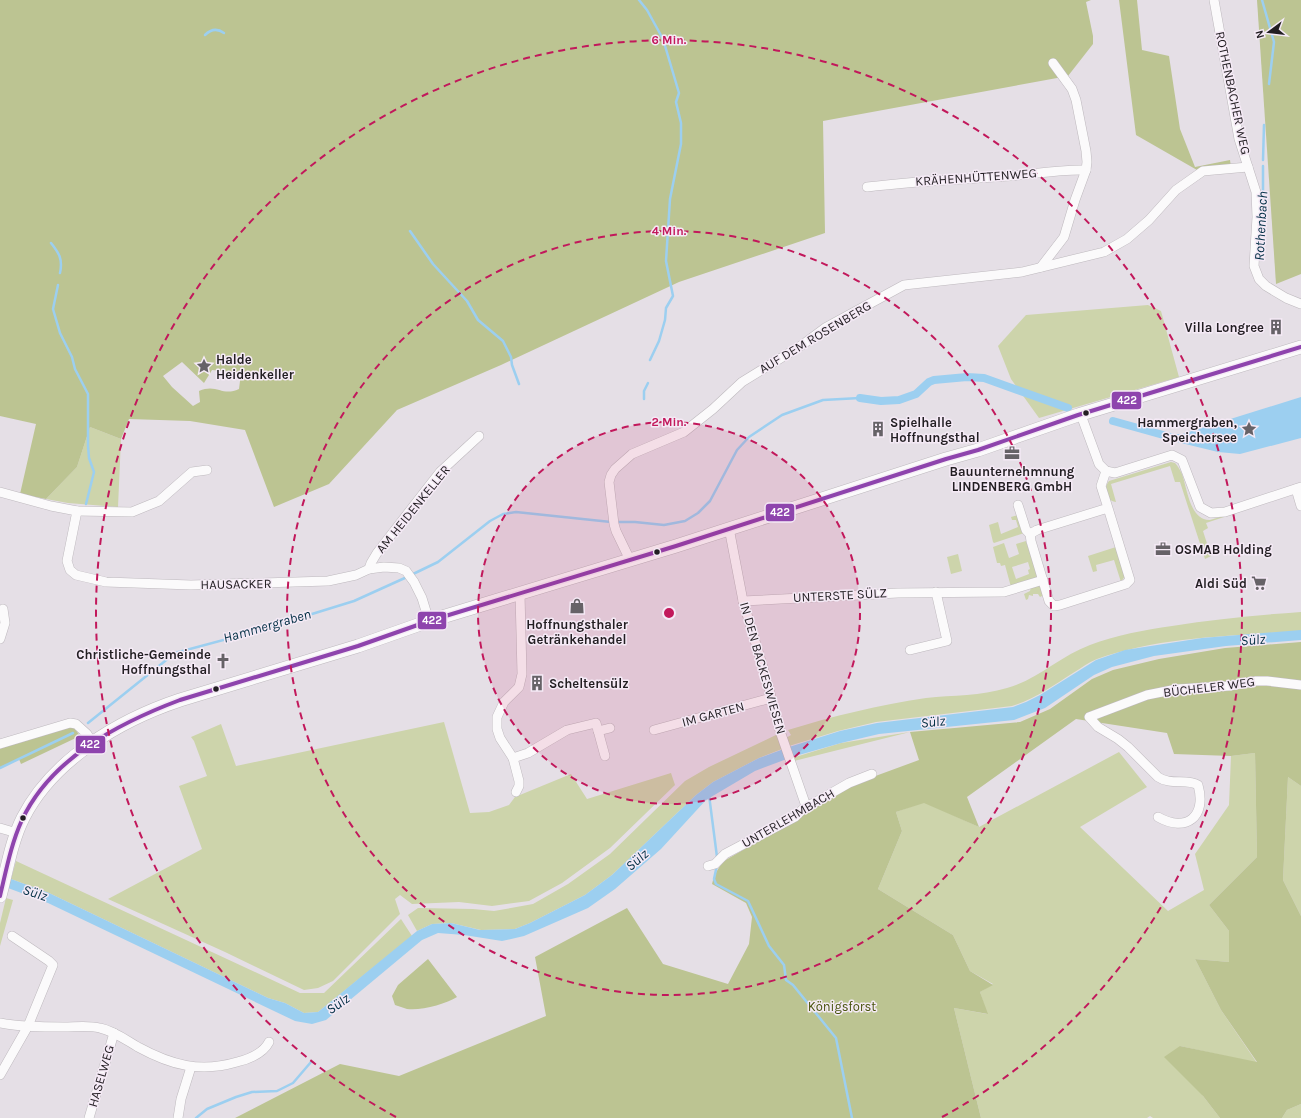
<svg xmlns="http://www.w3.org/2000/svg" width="1301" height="1118" viewBox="0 0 1301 1118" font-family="Karla,sans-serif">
  <rect width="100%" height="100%" fill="#e5dfe6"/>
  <g fill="#cdd4ab" fill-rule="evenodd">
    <path d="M 1148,305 L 1161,311 L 1179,377 L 1039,418 L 1011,379 L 998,346 L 1026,315 Z"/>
    <path d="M 90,427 L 121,439 L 118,507 L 68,503 L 46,499 L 77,467 Z"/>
    <path d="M 1171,462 L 1175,463 C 1178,466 1180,470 1182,474 C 1187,488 1190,521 1210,520 L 1266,503 L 1206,523 L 1208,528 L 1203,531 L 1211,556 L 1205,559 L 1180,482 L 1175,482 L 1170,466 L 1111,484 L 1116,502 C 1106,501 1103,488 1109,481 Z"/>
    <path d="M 1018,515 L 1024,533 L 994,543 L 993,542 L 989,525 L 998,522 L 1001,534 L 1018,527 L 1016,520 L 1012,520 L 1011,517 Z"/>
    <path d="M 1026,541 L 1036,572 L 1037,577 L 1011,587 L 1005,565 L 1001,566 L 1000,563 L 997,563 L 993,547 L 1004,543 L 1009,558 L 1019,554 L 1016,544 ZM 1028,562 L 1030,569 L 1028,570 L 1029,574 L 1016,579 L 1012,567 Z"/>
    <path d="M 1116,547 L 1125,576 L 1121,582 L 1114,560 L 1096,565 L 1097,571 L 1093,572 L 1088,556 Z"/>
    <path d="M 958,554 L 962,571 L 951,574 L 947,557 Z"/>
    <path d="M 1038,585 L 1041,588 L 1044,595 L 1040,597 L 1038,594 L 1033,594 L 1033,596 L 1029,595 L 1028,599 L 1026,600 L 1024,594 L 1030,591 L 1031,586 Z"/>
    <path d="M 1301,612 L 1301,631 C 1235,636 1160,636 1097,659 C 1089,662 1081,668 1073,673 C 1054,685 1035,699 1012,706 L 876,722 L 838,731 L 789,746 L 786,738 L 791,735 L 788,730 C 833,716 879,705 926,698 C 953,695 981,696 1007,688 C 1037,680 1060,656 1090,645 C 1116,635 1144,630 1172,626 C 1215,619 1258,615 1301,612 Z"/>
    <path d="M 444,722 L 470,813 L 489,812 L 509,805 L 515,797 L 571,774 L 587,799 L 671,773 L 675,785 L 610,848 L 562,883 L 529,901 L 492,906 L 459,902 L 412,904 L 400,895 L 395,899 L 400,914 L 333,981 L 318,988 L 304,990 L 225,952 L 108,899 L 202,849 L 179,786 L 207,776 L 194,741 L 191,737 L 221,724 L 236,766 Z"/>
    <path d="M 910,732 L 794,761 L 792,758 L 841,743 Z"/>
    <path d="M 778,734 L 782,749 L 759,758 L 713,782 L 696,795 L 612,875 L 585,895 L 530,923 L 515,929 L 481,930 L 451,923 L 432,924 L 417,931 L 408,915 L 418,908 L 473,909 L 494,911 L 533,904 L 568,884 L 610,854 L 685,781 L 709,767 Z"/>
    <path d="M 1119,752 L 1147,787 L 1080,827 L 1168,911 L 1204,890 L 1195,854 L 1229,805 L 1231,756 L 1255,753 L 1257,857 L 1209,905 L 1229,931 L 1229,962 L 1195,959 L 1221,1010 L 1257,1063 L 1180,1046 L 1203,1096 L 1220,1118 L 1153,1118 L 1150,1116 L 1147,1118 L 981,1118 L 954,1008 L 987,1014 L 980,992 L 993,984 L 970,971 L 953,935 L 878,889 L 902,831 L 896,812 L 924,802 L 979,827 Z"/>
    <path d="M 1288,777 L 1301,786 L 1301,916 L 1283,880 Z"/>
    <path d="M 16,861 L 300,993 L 324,993 L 401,919 L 412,936 L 318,1012 L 304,1013 L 285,1003 L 268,998 L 49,893 L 11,879 Z"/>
    <path d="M 6,898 L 13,900 L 0,946 L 0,923 Z"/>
    <path d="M 1301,1104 L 1301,1118 L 1282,1118 L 1287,1110 Z"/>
  </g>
  <g fill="#bcc492" fill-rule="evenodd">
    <path d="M 0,0 L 1091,0 L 1086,2 L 1093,36 L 1093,44 L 1068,76 L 823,121 L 825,233 L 679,282 L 501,365 L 397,410 L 329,484 L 274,507 L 245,430 L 190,421 L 129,419 L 121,439 L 90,427 L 77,467 L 46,499 L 20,494 L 36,424 L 0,416 ZM 182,362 L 204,383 L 212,370 L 241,373 L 239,389 C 222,397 217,383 199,391 L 200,402 L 193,406 L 172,387 L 163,376 Z"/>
    <path d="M 1119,0 L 1137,0 L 1142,50 L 1169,56 L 1180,129 L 1195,167 L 1230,160 L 1231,167 L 1197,170 L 1136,135 Z"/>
    <path d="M 1257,0 L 1301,0 L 1301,274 L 1276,284 Z"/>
    <path d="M 1301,642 L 1301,786 L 1288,777 L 1283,880 L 1301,916 L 1301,1104 L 1287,1110 L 1282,1118 L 1220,1118 L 1203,1096 L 1164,1057 L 1180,1046 L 1257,1062 L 1221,1010 L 1195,959 L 1229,962 L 1229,931 L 1209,905 L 1257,857 L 1255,753 L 1231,756 L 1174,754 L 1167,733 L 1076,719 L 967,797 L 979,827 L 924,803 L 896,812 L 902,831 L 878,889 L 953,935 L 970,971 L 993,985 L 980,992 L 988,1014 L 954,1008 L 981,1118 L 235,1118 L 340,1064 L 399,1076 L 546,1016 L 535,957 L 627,908 L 663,964 L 728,984 L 749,944 L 752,917 L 746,903 L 712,884 C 714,875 718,868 724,861 L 800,817 L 818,804 L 851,785 L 919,760 L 910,732 L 1020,722 L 1050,709 L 1092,679 L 1113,670 L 1159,659 L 1225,648 Z"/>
    <path d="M 73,726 L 80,736 L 21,764 L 19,759 L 0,768 L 0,746 Z"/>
    <path d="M 428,959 L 457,997 C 446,1004 421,1011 407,1009 C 403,1008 399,1006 395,1005 L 392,996 L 398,985 Z"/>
  </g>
  <g fill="#9ccff0">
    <path d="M 1301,397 L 1301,438 L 1240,454 L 1218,452 L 1173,441 L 1176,436 Z"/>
    <path d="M 1301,630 L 1301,640 L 1226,646 L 1154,656 L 1112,667 L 1094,675 L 1045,708 L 1014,720 L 879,734 L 841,743 L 792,757 L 755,771 L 706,800 L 661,849 L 615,889 L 588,908 L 524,936 L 502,941 L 464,935 L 438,933 L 422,940 L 326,1020 L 312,1024 L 295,1021 L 48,903 L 8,888 L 11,879 L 49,893 L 268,998 L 285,1003 L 304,1013 L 318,1012 L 417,931 L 432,924 L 451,923 L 480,930 L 515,929 L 530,923 L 585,895 L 612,875 L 696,795 L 713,782 L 759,758 L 789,747 L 840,731 L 877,723 L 1013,707 L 1026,702 L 1040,695 L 1096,660 L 1125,650 L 1202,638 Z"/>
  </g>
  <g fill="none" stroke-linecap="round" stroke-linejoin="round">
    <g stroke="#9ccff0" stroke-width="2.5">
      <path d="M 639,0 L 647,10 L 663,39 L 679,93 L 676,102 L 681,123 L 681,144 L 670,199 L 666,261 L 673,296 L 666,308 L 665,320 L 659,341 L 650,360"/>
      <path d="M 1262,0 L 1274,42 L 1269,84"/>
      <path d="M 205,35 C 211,29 217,28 224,33"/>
      <path d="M 1263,160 L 1264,125"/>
      <path d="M 410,231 L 433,264 L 467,301 L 478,320 L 503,341 L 511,357 L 512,365 L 519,384"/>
      <path d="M 1260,235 L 1263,218 L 1263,166"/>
      <path d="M 51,243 C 59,253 63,259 60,273"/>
      <path d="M 58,285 L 53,309 L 60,333 L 72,357 L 75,369 L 88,394 L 88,446 L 89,458 L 94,472 L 86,504"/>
      <path d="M 644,399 L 644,391 L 648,383"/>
      <path d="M 616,522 L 635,522 L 664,525 L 685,521 L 698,513 L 710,501 L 737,450 L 749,437 L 782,415 L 823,400 L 860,398"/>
      <path d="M 411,575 L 438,562 L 490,521 L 503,514 L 516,512 L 611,522"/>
      <path d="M 88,723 L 175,653 L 257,631 L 354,601 L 407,577"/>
      <path d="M 0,768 L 73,733"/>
      <path d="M 709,795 L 717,857"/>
      <path d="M 717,865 L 714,879 L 716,884 L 748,901 L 769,946 L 784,965 L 786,980 L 793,985 L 836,1038 L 852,1118"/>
      <path d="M 196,1118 L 207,1109 L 236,1097 L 252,1092 L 277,1091 L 293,1083 L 311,1062"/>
    </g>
    <g stroke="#9ccff0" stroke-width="8">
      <path d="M 860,398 L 881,401 L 899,400 L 916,394 L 929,382 L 934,380 L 967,377 L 984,378 L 1068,408"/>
      <path d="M 1113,421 L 1174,438 L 1184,438"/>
    </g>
    <g stroke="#beb9be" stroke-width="10">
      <g id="minor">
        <path d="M 1214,0 L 1239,139 L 1256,192 L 1257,217 L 1254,266 L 1259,279 L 1266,286 L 1286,298 L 1301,304"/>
        <path d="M 867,187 C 915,181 962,179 1010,176 C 1035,174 1061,169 1086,170"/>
        <path d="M 1041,267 L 1064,237 L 1075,200 L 1086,170 L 1087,162 L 1086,151 L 1076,100 L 1072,89 L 1053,63"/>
        <path d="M 1081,415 L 1099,464 L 1106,471 L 1115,473 L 1172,455 L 1182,460 L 1200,507 L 1211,513 L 1225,512 L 1301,487"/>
        <path d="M 1106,471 L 1101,486 L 1108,508 L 1037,530 L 1030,534 L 1031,541 L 1049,601 L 1054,606 L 1060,605 L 1126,584 L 1130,580 L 1108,508"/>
        <path d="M 1296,489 L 1301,506"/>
        <path d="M 0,492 L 51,506 L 77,511 L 67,561 L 70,570 L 76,575 L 106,582 L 191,585 L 328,581 L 356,575 L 369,569 L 384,567 L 399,568 L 406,571 L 414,582 L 422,598 L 429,621"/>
        <path d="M 1018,505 L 1026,530 L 1030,534"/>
        <path d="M 77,511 L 132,512 L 159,501 L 192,472 L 207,470"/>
        <path d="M 729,528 L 743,601 L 765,674 L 780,731 L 806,806"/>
        <path d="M 630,560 L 616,531 L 614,524 L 609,482 L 611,475 L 615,469 L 632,454 L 684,432 L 713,409 L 742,382 L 802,345 L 825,328 L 904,285 L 1022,272 L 1104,252 L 1127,239 L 1149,220 L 1176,190 L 1203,171 L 1248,167"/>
        <path d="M 369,569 L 371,563 L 377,553 L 440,472 L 479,436"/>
        <path d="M 743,601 L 898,593 L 1004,592 L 1043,580"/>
        <path d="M 0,639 L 5,623 L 3,609"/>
        <path d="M 910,650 L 947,641 L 936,592"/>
        <path d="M 654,730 L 771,698"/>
        <path d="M 598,731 L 610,728"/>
        <path d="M 0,744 L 70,723 L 76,724 L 87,734 L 93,744"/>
        <path d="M 513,758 L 528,753 L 567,730 L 596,723 L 605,756"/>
        <path d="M 516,792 L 519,786 L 519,781 L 513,758 L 500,738 L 497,729 L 497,717 L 504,702 L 519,687 L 522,674 L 520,594"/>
        <path d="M 1158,817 C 1186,833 1207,817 1198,785 C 1187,778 1171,786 1158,777 L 1128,747 L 1118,739 L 1098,727 L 1089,717 L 1147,695 L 1177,689 L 1229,686 L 1256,681 L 1267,681 L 1301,685"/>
        <path d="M 0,828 L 17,833"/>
        <path d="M 708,866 L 715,864 L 725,854 L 795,817 L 806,806 L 814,803 L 849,783 L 872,774"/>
        <path d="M 0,1023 C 21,1027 42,1027 64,1027 C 75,1027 88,1025 100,1028 C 114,1031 126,1040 138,1047 C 171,1065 200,1073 237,1062 C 249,1059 263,1054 269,1042"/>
        <path d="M 0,1075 L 28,1026 L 53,965 L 49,961 L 12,936"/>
        <path d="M 89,1118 L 114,1033"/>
        <path d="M 178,1118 L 181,1099 L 191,1067"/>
      </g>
    </g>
    <g stroke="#beb9be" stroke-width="14">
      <path id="secondary" d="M 0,896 C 7,870 11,842 23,818 C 53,759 120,720 180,700 L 358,646 L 429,621 L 676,546 L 946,459 L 978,450 L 1078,415 L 1301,347"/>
    </g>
    <use href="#minor" stroke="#fbfafb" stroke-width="9"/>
    <use href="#secondary" stroke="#fbfafb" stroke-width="13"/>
    <g stroke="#f5eaf6" stroke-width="7">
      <path id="bus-1" d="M 0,896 C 6,871 11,844 22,820 C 51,758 119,723 180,700 L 358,646 L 429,621 L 676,546 L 946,459 L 978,450 L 1078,415 L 1301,347"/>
    </g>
    <use href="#bus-1" stroke="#8e44ad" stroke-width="4"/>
  </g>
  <circle cx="669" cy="613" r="191" fill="#c2185b" fill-opacity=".12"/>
  <g fill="none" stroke="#c2185b" stroke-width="2" stroke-dasharray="7 5">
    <circle cx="669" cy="613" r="191"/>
    <circle cx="669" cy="613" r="382"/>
    <path d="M396 1117A573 573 0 1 1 942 1117"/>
  </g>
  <defs>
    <g id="building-bare" transform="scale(1.2)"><path d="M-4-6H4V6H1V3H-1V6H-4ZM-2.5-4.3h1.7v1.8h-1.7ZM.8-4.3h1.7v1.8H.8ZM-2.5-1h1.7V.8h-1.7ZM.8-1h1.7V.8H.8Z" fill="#666267" stroke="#f5eaf6" stroke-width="2.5" paint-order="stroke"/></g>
    <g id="sight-bare" transform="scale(1.2)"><path d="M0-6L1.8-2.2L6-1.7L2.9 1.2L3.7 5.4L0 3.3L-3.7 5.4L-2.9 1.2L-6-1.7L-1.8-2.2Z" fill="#666267" stroke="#f5eaf6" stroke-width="2.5" paint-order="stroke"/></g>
    <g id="office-bare" transform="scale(1.2)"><path d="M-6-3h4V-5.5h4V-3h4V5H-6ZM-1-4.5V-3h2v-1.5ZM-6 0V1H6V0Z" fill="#666267" stroke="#f5eaf6" stroke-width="2.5" paint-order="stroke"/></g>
    <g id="supermarket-bare" transform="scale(1.2)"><path d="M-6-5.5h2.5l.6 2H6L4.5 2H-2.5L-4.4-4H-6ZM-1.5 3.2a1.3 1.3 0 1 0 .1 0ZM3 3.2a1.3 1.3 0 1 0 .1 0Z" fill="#666267" stroke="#f5eaf6" stroke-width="2.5" paint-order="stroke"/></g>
    <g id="shop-bare" transform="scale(1.2)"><path d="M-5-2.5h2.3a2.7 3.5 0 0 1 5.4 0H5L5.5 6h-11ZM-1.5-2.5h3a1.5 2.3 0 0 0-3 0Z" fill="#666267" stroke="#f5eaf6" stroke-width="2.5" paint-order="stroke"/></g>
    <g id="church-bare" transform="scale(1.2)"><path d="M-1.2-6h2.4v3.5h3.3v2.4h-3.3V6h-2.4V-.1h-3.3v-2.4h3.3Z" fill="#666267" stroke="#f5eaf6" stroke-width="2.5" paint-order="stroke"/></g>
  </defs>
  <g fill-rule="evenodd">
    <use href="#building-bare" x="1276" y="327"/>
    <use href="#sight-bare" x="204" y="366"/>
    <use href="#building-bare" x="878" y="429"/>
    <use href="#sight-bare" x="1249" y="429"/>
    <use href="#office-bare" x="1012" y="453"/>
    <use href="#office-bare" x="1163" y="549"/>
    <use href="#supermarket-bare" x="1259" y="583"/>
    <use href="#shop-bare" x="577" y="606"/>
    <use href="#church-bare" x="223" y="661"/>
    <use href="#building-bare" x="537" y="683"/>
  </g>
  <g fill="#221e22" stroke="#f5eaf6" stroke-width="1.5">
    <circle cx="1086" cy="413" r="3.5"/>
    <circle cx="657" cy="552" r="3.5"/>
    <circle cx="216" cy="689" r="3.5"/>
    <circle cx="23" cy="818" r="3.5"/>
  </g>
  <g text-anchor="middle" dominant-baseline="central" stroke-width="3" stroke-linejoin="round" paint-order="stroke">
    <g font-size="13" fill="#221e22" stroke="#f5eaf6">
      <text transform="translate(1233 93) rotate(78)">ROTHENBACHER WEG</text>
      <text transform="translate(976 177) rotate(-4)">KRÄHENHÜTTENWEG</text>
      <text transform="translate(815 337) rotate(-31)">AUF DEM ROSENBERG</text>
      <text transform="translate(413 509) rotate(-51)">AM HEIDENKELLER</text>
      <text transform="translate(236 584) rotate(-1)">HAUSACKER</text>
      <text transform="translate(840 595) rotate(-3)">UNTERSTE SÜLZ</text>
      <text transform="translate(763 668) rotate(74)">IN DEN BACKESWIESEN</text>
      <text transform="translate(1209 687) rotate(-7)">BÜCHELER WEG</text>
      <text transform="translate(713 714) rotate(-15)">IM GARTEN</text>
      <text transform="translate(788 818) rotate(-30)">UNTERLEHMBACH</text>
      <text transform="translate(101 1076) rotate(-74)">HASELWEG</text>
    </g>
    <g font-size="13" font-weight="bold" fill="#221e22" stroke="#f5eaf6" text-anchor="end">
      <text x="1264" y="327">Villa Longree</text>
      <text x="216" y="359" text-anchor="start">Halde<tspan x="216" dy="15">Heidenkeller</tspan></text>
      <text x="890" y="422" text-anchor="start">Spielhalle<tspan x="890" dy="15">Hoffnungsthal</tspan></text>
      <text x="1237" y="422">Hammergraben,<tspan x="1237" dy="15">Speichersee</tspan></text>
      <text x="1012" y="471" text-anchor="middle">Bauunternehmnung<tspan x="1012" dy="15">LINDENBERG GmbH</tspan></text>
      <text x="1175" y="549" text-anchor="start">OSMAB Holding</text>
      <text x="1247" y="583">Aldi Süd</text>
      <text x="577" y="624" text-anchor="middle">Hoffnungsthaler<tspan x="577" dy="15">Getränkehandel</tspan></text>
      <text x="211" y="654">Christliche-Gemeinde<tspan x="211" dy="15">Hoffnungsthal</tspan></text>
      <text x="549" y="683" text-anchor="start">Scheltensülz</text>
    </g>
    <g font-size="13" fill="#49540e" stroke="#f5eaf6">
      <text x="842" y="1006">Königsforst</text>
    </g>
    <g font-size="14" font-style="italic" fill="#002e44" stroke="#f5eaf6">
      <text transform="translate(1261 226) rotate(-87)">Rothenbach</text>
      <text transform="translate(267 626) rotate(-16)">Hammergraben</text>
      <text transform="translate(1253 640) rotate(-5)">Sülz</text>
      <text transform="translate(933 722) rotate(-6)">Sülz</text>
      <text transform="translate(637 860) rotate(-40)">Sülz</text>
      <text transform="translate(35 893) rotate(18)">Sülz</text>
      <text transform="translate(338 1004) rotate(-35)">Sülz</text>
    </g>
  </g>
  <circle cx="669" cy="613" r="6" fill="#c2185b" stroke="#f5eaf6" stroke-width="2"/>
  <g font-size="12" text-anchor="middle" font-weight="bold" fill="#c2185b" stroke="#f5eaf6" stroke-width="3" stroke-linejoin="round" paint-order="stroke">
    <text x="669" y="44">6 Min.</text>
    <text x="669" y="235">4 Min.</text>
    <text x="669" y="426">2 Min.</text>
  </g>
  <g stroke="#f5eaf6" stroke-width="1.5">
    <rect x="1111" y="391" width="31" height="19" rx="4" fill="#8e44ad"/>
    <rect x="765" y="503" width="30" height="19" rx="4" fill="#8e44ad"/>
    <rect x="417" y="611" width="30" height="19" rx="4" fill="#8e44ad"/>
    <rect x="75" y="735" width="31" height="19" rx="4" fill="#8e44ad"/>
  </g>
  <g font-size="11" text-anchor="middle" font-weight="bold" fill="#fff">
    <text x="1127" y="404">422</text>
    <text x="780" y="516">422</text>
    <text x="432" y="624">422</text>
    <text x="90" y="748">422</text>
  </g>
  <g transform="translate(1269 32) rotate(255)" stroke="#f5eaf6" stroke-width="3" paint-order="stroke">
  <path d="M0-3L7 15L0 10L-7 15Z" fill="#221e22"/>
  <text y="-6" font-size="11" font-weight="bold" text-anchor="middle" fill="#221e22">N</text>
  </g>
</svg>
